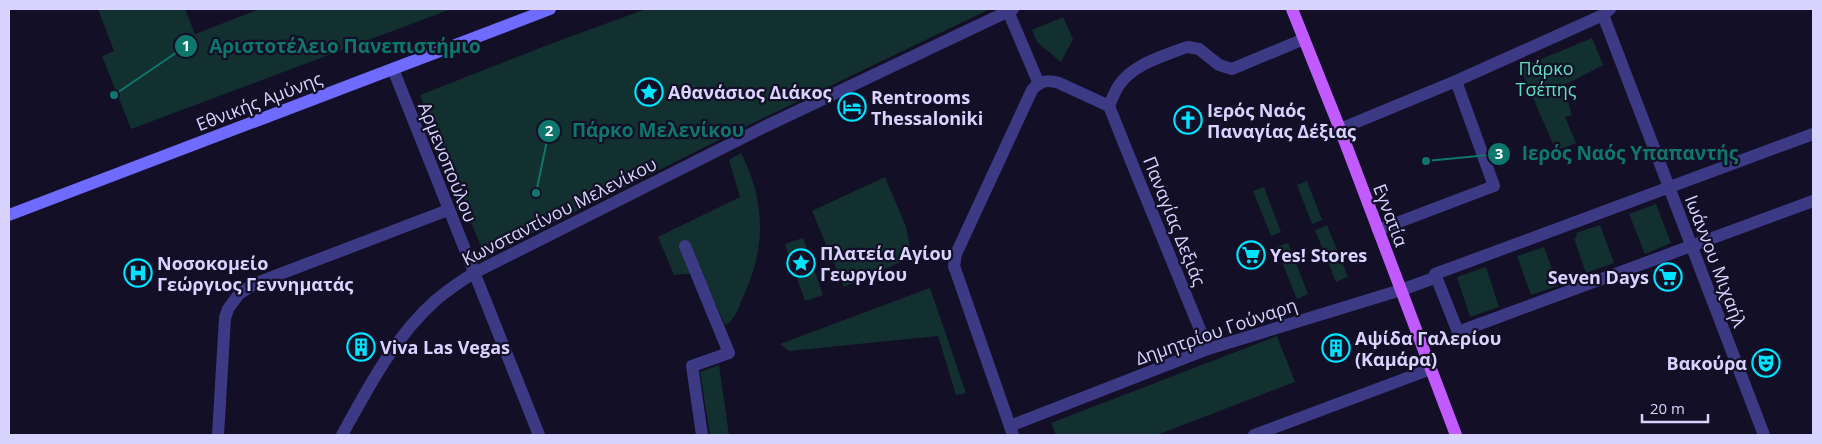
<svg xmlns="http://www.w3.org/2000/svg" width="1822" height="444" viewBox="0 0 1822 444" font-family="'Open Sans',sans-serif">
  <rect width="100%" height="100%" fill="#130f26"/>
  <g fill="#12302f">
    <path d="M 98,9 L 185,9 L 195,34 L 260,9 L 451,9 L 131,129 L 102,56 L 114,51 Z"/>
    <path d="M 646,9 L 990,9 L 749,125 L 485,257 L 420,95 L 553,43 Z"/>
    <path d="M 1063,17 L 1073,39 L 1061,62 L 1037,42 L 1032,30 Z"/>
    <path d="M 1592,38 L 1603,65 L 1563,86 L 1572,115 L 1565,117 L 1576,143 L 1556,151 L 1520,68 Z"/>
    <path d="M 741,153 C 766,202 766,248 743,297 C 738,308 736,319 725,325 L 702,273 L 674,275 L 658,237 L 740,197 L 729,160 Z"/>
    <path d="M 885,177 L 906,227 L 912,257 L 844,287 L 812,211 Z"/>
    <path d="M 1307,181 L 1322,220 L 1312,224 L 1297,185 Z"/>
    <path d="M 1264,187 L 1281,232 L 1271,236 L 1253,191 Z"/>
    <path d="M 1656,204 L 1671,243 L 1645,254 L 1629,214 Z"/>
    <path d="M 1327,225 L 1348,277 L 1336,282 L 1315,230 Z"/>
    <path d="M 1600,225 L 1614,263 L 1586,273 L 1574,238 L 1577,237 L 1576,233 Z"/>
    <path d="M 803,238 L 823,295 L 805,301 L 785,244 Z"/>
    <path d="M 1288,243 L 1308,294 L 1297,299 L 1276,247 Z"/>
    <path d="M 1544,247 L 1558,286 L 1531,295 L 1517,256 Z"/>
    <path d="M 1486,267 L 1499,307 L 1470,317 L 1457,277 Z"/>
    <path d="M 930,288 L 966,393 L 956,395 L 938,336 L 789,351 L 780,344 Z"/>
    <path d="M 1277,336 L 1295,382 L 1157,435 L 1056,435 L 1051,423 Z"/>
    <path d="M 719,365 L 729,435 L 710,435 L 700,372 Z"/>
  </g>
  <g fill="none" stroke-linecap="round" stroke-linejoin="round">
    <g stroke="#3d3a85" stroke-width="12">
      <path d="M 1008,11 L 1039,84"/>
      <path d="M 1813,134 L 1435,274 L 1458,332 L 1813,201"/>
      <path d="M 1131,161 L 1208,349"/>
      <path d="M 1378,230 L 1494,186 L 1456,81"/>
      <path d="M 685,246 L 729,353 L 692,366 L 702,435"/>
      <path d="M 474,273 L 762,128 L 1013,9"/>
      <path d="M 1010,426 L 1208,349 L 1401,290 L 1437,277"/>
    </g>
    <g stroke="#3d3a85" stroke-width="12">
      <path d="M 1603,15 L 1764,435"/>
      <path d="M 393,69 L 539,435"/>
      <path d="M 1109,106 C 1112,99 1115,91 1119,85 C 1134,64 1161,57 1184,48 L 1188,47 L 1199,49 L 1219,65 L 1232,69 L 1304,39"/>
      <path d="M 1340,129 L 1456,81 L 1603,15 L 1610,9"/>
      <path d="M 218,435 L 225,318 L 228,309 L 239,294 L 254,284 L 448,210"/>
      <path d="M 342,435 C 368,388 395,336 436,300 C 448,290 461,281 474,273"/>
      <path d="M 1013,435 L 954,266 L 956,254 L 1032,90 C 1039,81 1047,79 1059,83 L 1109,106 L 1131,161"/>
      <path d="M 1254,435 L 1431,369"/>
    </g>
    <path stroke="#6f6bff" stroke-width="12" d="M 9,215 L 550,9"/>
    <path stroke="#c25bff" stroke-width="12" d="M 1292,9 L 1340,129 L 1456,435"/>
  </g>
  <defs>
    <g id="sight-ring" transform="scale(1.4375)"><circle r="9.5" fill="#130f26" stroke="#00e5ff" stroke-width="1.5"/><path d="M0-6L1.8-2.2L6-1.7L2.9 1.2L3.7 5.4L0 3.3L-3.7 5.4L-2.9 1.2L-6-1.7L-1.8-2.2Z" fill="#00e5ff"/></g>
    <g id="hotel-ring" transform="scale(1.4375)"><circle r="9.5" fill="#130f26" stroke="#00e5ff" stroke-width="1.5"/><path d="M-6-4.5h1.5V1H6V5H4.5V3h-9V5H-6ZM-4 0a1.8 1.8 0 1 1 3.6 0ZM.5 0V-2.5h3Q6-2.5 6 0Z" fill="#00e5ff"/></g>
    <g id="church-ring" transform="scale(1.4375)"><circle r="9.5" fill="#130f26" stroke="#00e5ff" stroke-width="1.5"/><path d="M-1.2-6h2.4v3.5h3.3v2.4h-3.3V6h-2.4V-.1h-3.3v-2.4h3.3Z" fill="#00e5ff"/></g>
    <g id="supermarket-ring" transform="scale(1.4375)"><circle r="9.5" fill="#130f26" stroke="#00e5ff" stroke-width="1.5"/><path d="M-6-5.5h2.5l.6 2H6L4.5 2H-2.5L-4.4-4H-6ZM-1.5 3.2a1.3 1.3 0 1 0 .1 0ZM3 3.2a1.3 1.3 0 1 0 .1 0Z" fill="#00e5ff"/></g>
    <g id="hospital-ring" transform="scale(1.4375)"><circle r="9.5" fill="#130f26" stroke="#00e5ff" stroke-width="1.5"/><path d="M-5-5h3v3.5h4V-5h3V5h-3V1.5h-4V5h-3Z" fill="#00e5ff"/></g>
    <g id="building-ring" transform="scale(1.4375)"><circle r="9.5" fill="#130f26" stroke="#00e5ff" stroke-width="1.5"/><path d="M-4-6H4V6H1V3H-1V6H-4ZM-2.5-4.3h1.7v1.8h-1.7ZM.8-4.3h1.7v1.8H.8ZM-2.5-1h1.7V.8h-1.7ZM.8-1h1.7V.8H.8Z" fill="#00e5ff"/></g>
    <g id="theatre-ring" transform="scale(1.4375)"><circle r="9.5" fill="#130f26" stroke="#00e5ff" stroke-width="1.5"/><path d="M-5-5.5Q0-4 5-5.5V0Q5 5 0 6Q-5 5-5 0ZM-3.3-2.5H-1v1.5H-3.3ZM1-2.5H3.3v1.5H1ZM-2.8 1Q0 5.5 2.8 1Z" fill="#00e5ff"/></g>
  </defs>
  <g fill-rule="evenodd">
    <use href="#sight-ring" x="649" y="92"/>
    <use href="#hotel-ring" x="852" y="107"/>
    <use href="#church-ring" x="1188" y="120"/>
    <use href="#supermarket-ring" x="1251" y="255"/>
    <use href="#sight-ring" x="801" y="263"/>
    <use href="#hospital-ring" x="138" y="273"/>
    <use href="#supermarket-ring" x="1668" y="277"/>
    <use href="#building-ring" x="361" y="347"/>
    <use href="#building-ring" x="1336" y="348"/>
    <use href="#theatre-ring" x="1766" y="363"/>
  </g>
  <g text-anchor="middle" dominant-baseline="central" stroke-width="4.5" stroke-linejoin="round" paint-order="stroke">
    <g font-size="18" fill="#5fe0c0" stroke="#130f26">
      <text x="1546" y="68">Πάρκο<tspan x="1546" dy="21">Τσέπης</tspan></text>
    </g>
    <g font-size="18" font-weight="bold" fill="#d9d4ff" stroke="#130f26" text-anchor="start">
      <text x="668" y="92">Αθανάσιος Διάκος</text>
      <text x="871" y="97">Rentrooms<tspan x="871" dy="21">Thessaloniki</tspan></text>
      <text x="1207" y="110">Ιερός Ναός<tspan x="1207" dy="21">Παναγίας Δέξιας</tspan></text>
      <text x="820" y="253">Πλατεία Αγίου<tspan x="820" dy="21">Γεωργίου</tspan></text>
      <text x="1270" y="255">Yes! Stores</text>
      <text x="157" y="263">Νοσοκομείο<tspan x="157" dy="21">Γεώργιος Γεννηματάς</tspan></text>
      <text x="1649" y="277" text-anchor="end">Seven Days</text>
      <text x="1355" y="338">Αψίδα Γαλερίου<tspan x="1355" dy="21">(Καμάρα)</tspan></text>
      <text x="380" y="347">Viva Las Vegas</text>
      <text x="1747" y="363" text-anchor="end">Βακούρα</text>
    </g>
    <g font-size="18" fill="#d9d4ff" stroke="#130f26">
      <text transform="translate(259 101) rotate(-21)">Εθνικής Αμύνης</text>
      <text transform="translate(448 162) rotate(68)">Αρμενοπούλου</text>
      <text transform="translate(559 211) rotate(-27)">Κωνσταντίνου Μελενίκου</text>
      <text transform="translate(1391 215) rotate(69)">Εγνατία</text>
      <text transform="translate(1175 221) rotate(68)">Παναγίας Δεξιάς</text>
      <text transform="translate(1716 261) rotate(69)">Ιωάννου Μιχαήλ</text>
      <text transform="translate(1216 331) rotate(-19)">Δημητρίου Γούναρη</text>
    </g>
  </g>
  <path fill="none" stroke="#0f766e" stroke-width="2" d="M114 95L186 46M536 193L549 131M1426 161L1499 154"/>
  <g fill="#0f766e" stroke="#130f26" stroke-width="2">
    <circle cx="114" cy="95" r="5"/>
    <circle cx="536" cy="193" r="5"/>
    <circle cx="1426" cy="161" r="5"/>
    <circle cx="186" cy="46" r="12"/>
    <circle cx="549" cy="131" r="12"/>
    <circle cx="1499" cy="154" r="12"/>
  </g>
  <g font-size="15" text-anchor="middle" font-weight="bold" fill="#fff">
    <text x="186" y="51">1</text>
    <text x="549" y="136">2</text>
    <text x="1499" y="159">3</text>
  </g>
  <g font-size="19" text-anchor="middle" font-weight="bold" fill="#0f766e" stroke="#130f26" stroke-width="4.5" stroke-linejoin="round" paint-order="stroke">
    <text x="345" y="53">Αριστοτέλειο Πανεπιστήμιο</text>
    <text x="658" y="137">Πάρκο Μελενίκου</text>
    <text x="1630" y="160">Ιερός Ναός Υπαπαντής</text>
  </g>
  <rect width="1822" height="444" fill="none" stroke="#d9d4ff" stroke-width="20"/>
  <path d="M1642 414v8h66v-8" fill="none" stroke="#d9d4ff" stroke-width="2.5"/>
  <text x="1650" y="414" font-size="15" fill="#d9d4ff" stroke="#130f26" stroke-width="4" paint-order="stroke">20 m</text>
</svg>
